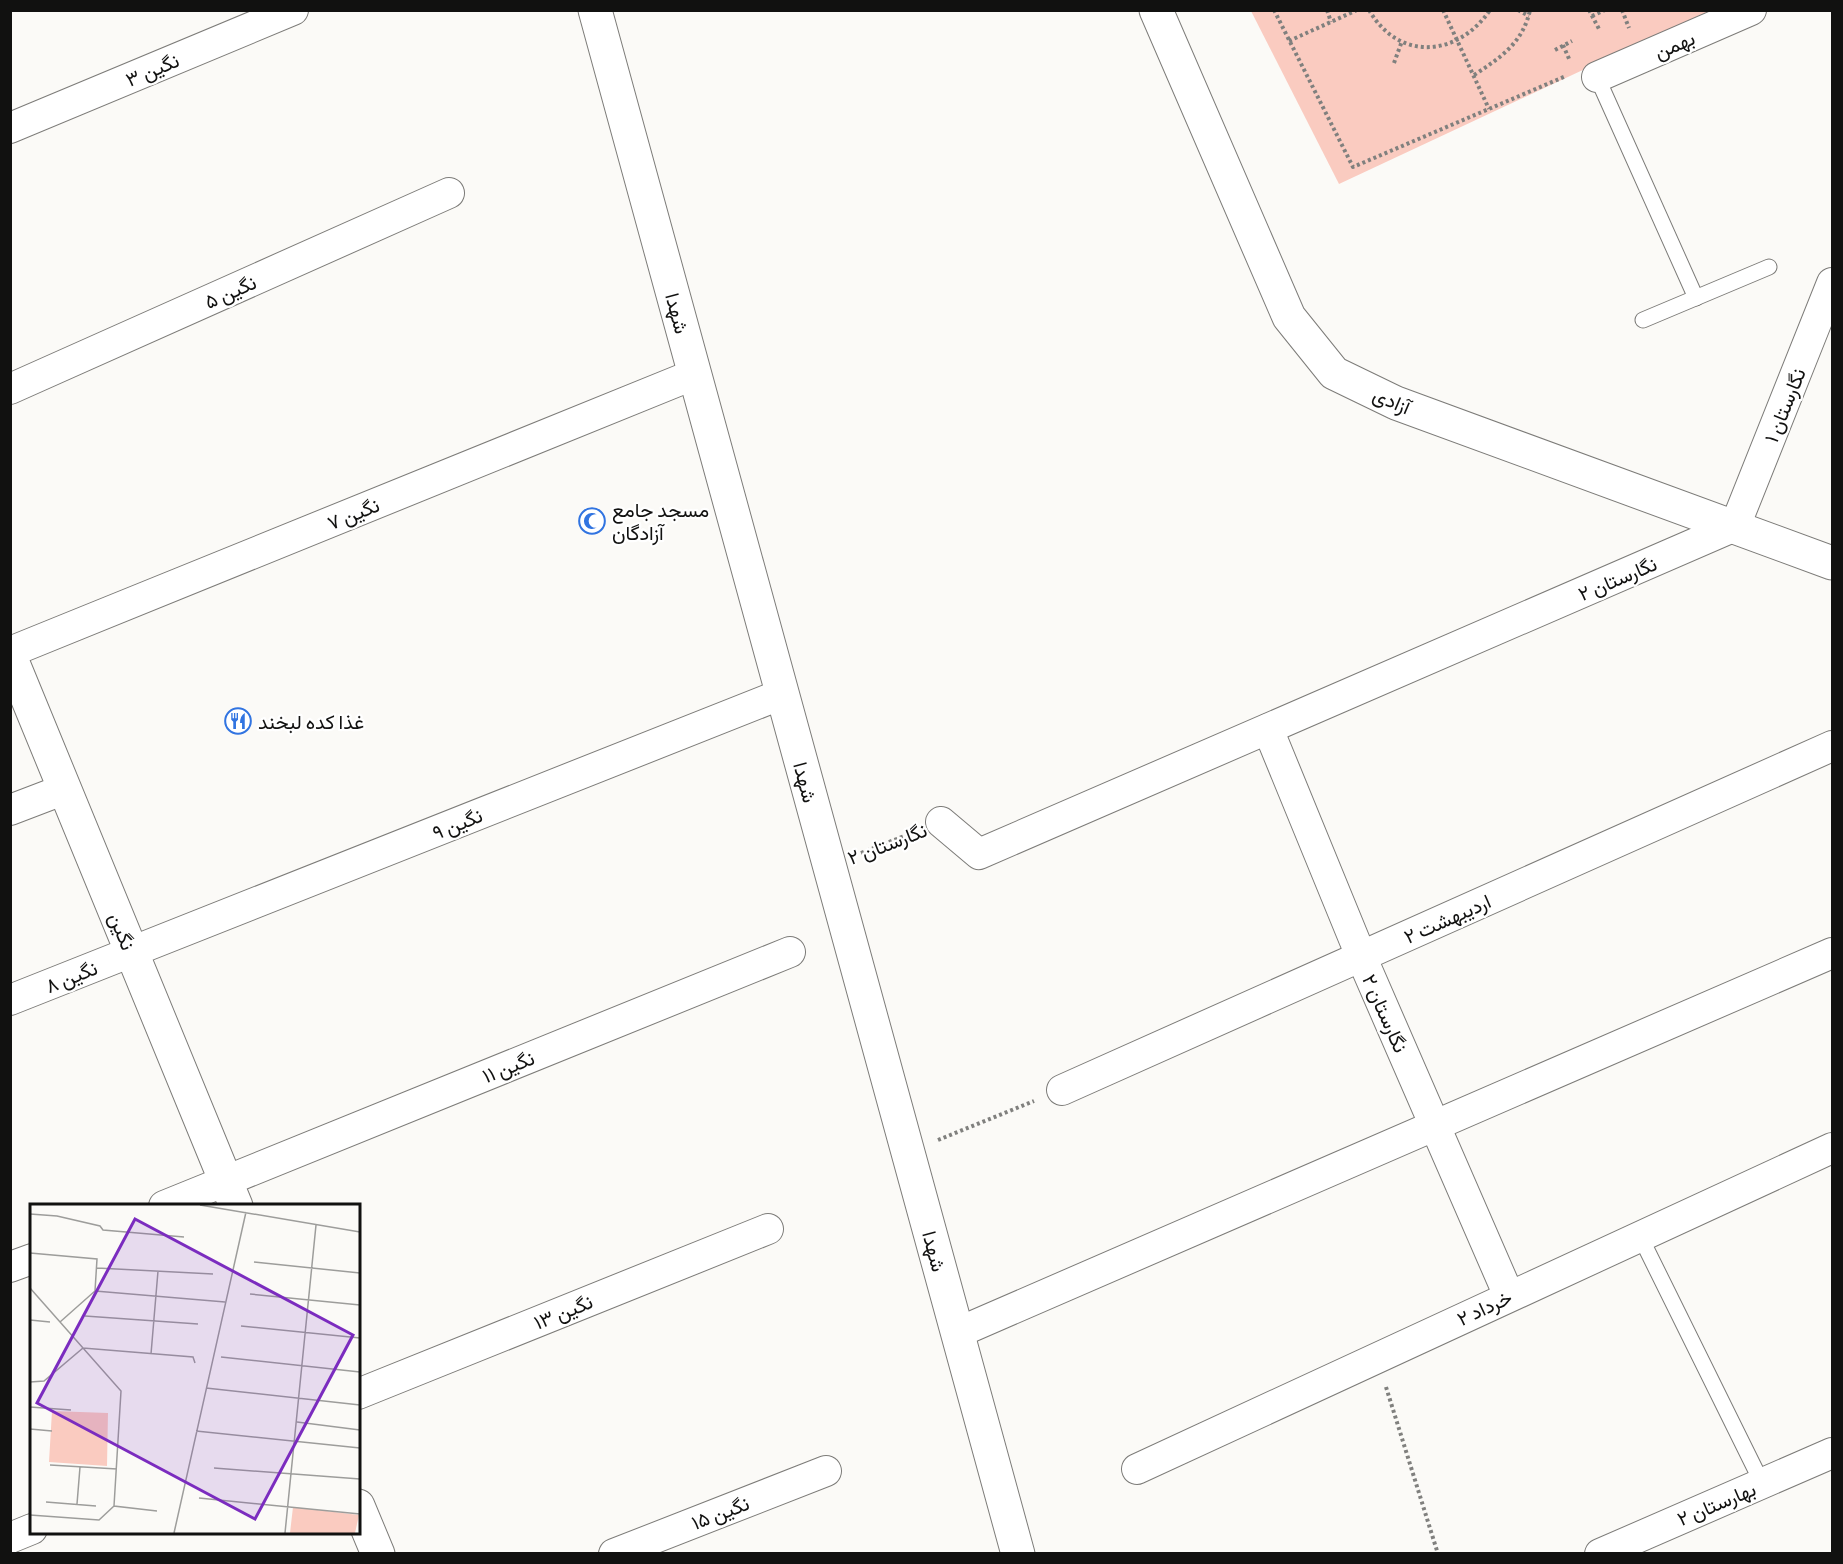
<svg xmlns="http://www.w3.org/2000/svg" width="1843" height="1564" viewBox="0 0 1843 1564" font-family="Barlow,Vazirmatn,sans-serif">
  <rect width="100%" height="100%" fill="#fbfaf7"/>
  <path fill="#facbc0" d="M 1251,11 L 1709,11 L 1339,184 Z"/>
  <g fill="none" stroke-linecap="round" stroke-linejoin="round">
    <g stroke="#7d7c79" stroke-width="17">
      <g id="lane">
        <path d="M 1597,77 L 1696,298"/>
        <path d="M 1643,320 L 1769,267"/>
        <path d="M 1640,1236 L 1762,1483"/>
      </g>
    </g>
    <g stroke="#7d7c79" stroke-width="32">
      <g id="street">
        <path d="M 1597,77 L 1751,10"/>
        <path d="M 10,128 L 293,10"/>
        <path d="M 10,389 L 449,193"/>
        <path d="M 10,652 L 695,374"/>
        <path d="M 1268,729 L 1361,956 L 1509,1296"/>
        <path d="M 10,810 L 65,789"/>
        <path d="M 941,822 L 979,854 L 1735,526 L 1832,283"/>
        <path d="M 10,1000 L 782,694"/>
        <path d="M 1062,1090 L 1832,746"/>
        <path d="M 164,1206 L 790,952"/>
        <path d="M 10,1267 L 32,1259"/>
        <path d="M 957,1333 L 1832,953"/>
        <path d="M 358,1394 L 768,1229"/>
        <path d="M 1137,1469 L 1832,1148"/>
        <path d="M 10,1538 L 32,1529"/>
        <path d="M 614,1554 L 826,1471"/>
        <path d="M 1600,1554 L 1832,1453"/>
      </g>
    </g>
    <g stroke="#7d7c79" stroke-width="35">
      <g id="secondary">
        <path d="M 595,10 L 1018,1554"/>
        <path d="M 1156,10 L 1289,317 L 1334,373 L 1396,403 L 1832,563"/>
        <path d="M 10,656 L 236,1206"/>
        <path d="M 358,1506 L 378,1554"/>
      </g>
    </g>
    <g stroke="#80807e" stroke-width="4" stroke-dasharray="3 3" stroke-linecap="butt">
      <path d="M 1274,10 L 1353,167 L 1566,76"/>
      <path d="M 1327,10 L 1331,22"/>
      <path d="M 1369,10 C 1399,62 1458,57 1490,10"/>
      <path d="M 1443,10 L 1489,109"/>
      <path d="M 1518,10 L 1529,16"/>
      <path d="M 1589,10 L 1599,29"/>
      <path d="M 1622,10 L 1629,28"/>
      <path d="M 1592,16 L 1605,10"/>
      <path d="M 1289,41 L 1357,10"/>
      <path d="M 1563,45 L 1570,61"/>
      <path d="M 1555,50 L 1572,41"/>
      <path d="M 1394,63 L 1402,41"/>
      <path d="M 1474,75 C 1500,58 1523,43 1530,10"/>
      <path d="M 861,853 L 912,833"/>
      <path d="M 938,1140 L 1034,1101"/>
      <path d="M 1386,1387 L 1438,1554"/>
    </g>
    <use href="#lane" stroke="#fff" stroke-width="15"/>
    <use href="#street" stroke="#fff" stroke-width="30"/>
    <use href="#secondary" stroke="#fff" stroke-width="33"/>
  </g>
  <defs>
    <g id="mosque-ring" transform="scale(1.35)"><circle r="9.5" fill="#fff" stroke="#3174e1" stroke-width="1.5"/><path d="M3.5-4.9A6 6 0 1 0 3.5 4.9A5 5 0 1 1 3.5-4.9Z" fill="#3174e1"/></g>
    <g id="restaurant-ring" transform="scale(1.35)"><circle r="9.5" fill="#fff" stroke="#3174e1" stroke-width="1.5"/><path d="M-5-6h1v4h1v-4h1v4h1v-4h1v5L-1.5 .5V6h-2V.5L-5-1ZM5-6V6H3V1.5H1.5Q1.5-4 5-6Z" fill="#3174e1"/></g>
  </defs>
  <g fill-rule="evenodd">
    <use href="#mosque-ring" x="592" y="521"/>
    <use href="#restaurant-ring" x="238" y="721"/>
  </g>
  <g text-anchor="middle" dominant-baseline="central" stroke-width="4.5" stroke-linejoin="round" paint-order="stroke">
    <g font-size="20" fill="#111110" stroke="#fff">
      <text transform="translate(1674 44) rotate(-23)">بهمن</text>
      <text transform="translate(152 69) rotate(-23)">نگین ۳</text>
      <text transform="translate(230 291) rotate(-24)">نگین ۵</text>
      <text transform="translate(678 313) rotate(75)">شهدا</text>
      <text transform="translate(1392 400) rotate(23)">آزادی</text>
      <text transform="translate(1784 405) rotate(-68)">نگارستان ۱</text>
      <text transform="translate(353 513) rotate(-22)">نگین ۷</text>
      <text transform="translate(1617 578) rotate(-23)">نگارستان ۲</text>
      <text transform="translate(806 782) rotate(75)">شهدا</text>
      <text transform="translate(457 823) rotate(-22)">نگین ۹</text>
      <text transform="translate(887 843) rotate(-21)">نگارستان ۲</text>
      <text transform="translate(1447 918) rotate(-24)">اردیبهشت ۲</text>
      <text transform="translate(123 931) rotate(68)">نگین</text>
      <text transform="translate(71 976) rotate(-22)">نگین ۸</text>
      <text transform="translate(1386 1013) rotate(66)">نگارستان ۲</text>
      <text transform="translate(508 1066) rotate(-22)">نگین ۱۱</text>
      <text transform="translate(935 1251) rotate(75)">شهدا</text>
      <text transform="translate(1484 1307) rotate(-25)">خرداد ۲</text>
      <text transform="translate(563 1311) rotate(-22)">نگین ۱۳</text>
      <text transform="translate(1716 1503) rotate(-23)">بهارستان ۲</text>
      <text transform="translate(720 1512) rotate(-21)">نگین ۱۵</text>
    </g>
    <g font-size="20" fill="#111110" stroke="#fff" text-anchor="start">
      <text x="612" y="509">مسجد جامع<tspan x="612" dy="23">آزادگان</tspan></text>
      <text x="258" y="721">غذا کده لبخند</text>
    </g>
  </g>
  <g transform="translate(30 1204)">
    <rect width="330" height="330" fill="#fbfaf7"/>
    <path d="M 22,207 L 78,209 L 77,262 L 19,258 ZM 263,303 L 329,311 L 325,329 L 260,329 Z" fill="#facbc0"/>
    <path fill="none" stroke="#9d9d9b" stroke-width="1.5" d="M 170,1 L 330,28M 0,10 L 27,12 L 70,22 L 73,26 L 154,33M 0,49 L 67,55 L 65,87 L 30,118M 224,58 L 330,69M 67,64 L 183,70M 0,84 L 91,187 L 84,302 L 127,307M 65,87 L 195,98M 220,90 L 330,101M 55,112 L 168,120M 0,116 L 20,118M 211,122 L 330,134M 121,150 L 128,67M 191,153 L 330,168M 0,178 L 14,177 L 53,144 L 163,153 L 165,159M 176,184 L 330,201M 0,203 L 41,206M 267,218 L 330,226M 0,225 L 22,227M 166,227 L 330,244M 20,261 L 87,265M 184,264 L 330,275M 169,294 L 330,310M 16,298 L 66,302M 47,300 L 50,263M 0,311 L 69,316 L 84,302M 144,329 L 216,8M 255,329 L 286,21"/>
    <path fill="#7b2cbf" fill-opacity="0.15" stroke="#7b2cbf" stroke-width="3" d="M 105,15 L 323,131 L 225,315 L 7,199 Z"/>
    <rect width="330" height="330" fill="none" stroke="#111110" stroke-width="3"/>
  </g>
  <rect width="1843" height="1564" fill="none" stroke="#111110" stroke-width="24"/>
</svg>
